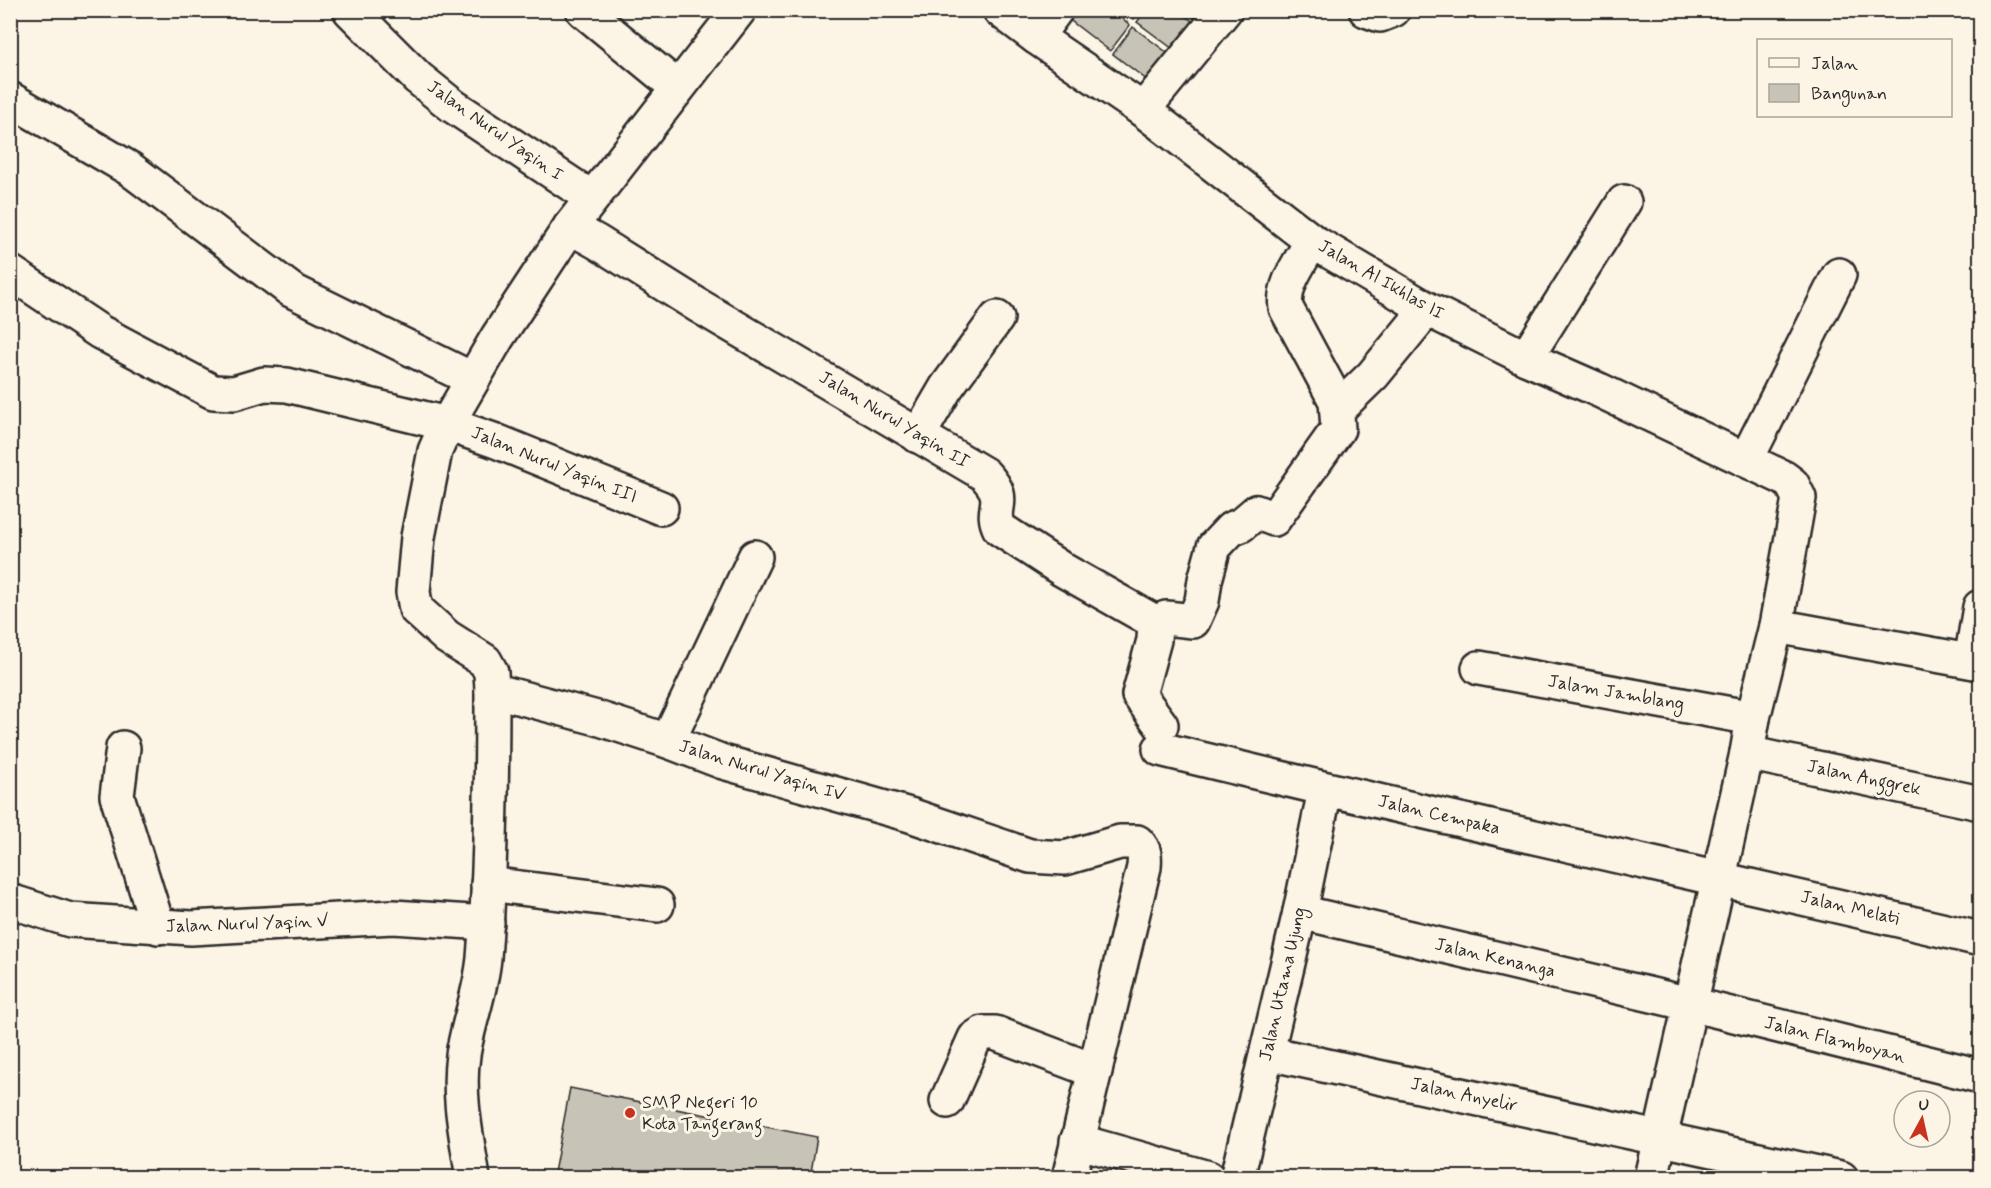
<svg xmlns="http://www.w3.org/2000/svg" width="1991" height="1188" viewBox="0 0 1991 1188" font-family="Mynerve,sans-serif">
  <rect width="100%" height="100%" fill="#fcf5e5"/>
  <filter id="ink" filterUnits="userSpaceOnUse"><feTurbulence type="fractalNoise" baseFrequency=".0167" numOctaves="2"/><feDisplacementMap in="SourceGraphic" scale="12" xChannelSelector="R" yChannelSelector="G"/><feConvolveMatrix kernelMatrix="1 2 1 2 8 2 1 2 1" color-interpolation-filters="sRGB"/></filter>
  <g filter="url(#ink)">
    <g fill="#c8c3b7" stroke="#2b2b2b" stroke-width="1.5">
      <path d="M 1072,10 L 1112,10 L 1130,25 L 1110,51 L 1067,18 Z"/>
      <path d="M 1122,10 L 1141,10 L 1134,19 Z"/>
      <path d="M 1146,10 L 1178,10 L 1201,28 L 1181,55 L 1137,22 Z"/>
      <path d="M 1185,10 L 1214,10 L 1203,25 Z"/>
      <path d="M 1133,27 L 1177,60 L 1156,87 L 1113,54 Z"/>
      <path d="M 570,1088 L 817,1137 L 810,1178 L 553,1178 Z"/>
    </g>
    <g fill="none" stroke-linecap="round" stroke-linejoin="round">
      <g stroke="#2b2b2b" stroke-width="38">
        <g id="minor">
          <path d="M 350,10 L 418,78 L 453,106 L 592,198"/>
          <path d="M 583,10 L 678,88"/>
          <path d="M 1000,10 L 1036,37 L 1143,110 L 1312,241 L 1427,309 L 1526,358 L 1599,390 L 1784,478 L 1792,484 L 1799,498 L 1776,626 L 1753,718 L 1747,753 L 1651,1178"/>
          <path d="M 1366,10 L 1380,15 L 1393,10"/>
          <path d="M 1036,37 L 1056,10"/>
          <path d="M 10,99 L 130,169 L 291,290 L 472,379"/>
          <path d="M 1143,110 L 1225,10"/>
          <path d="M 570,227 L 597,242 L 699,306 L 984,474 C 1011,502 988,506 1000,529 L 1063,570 L 1155,622"/>
          <path d="M 10,272 L 100,332 L 213,392 L 234,393 L 264,384 L 287,385 L 447,424 L 496,441 L 661,508"/>
          <path d="M 1526,358 L 1624,202"/>
          <path d="M 1337,410 L 1373,375 L 1427,309"/>
          <path d="M 918,436 L 946,388 L 997,318"/>
          <path d="M 1746,460 L 1839,275"/>
          <path d="M 1776,626 L 1980,663"/>
          <path d="M 1971,661 L 1980,607"/>
          <path d="M 1479,668 L 1753,718"/>
          <path d="M 492,690 L 597,718 L 668,741 L 723,762 L 910,815 L 1030,856 L 1065,858 L 1120,842 L 1137,842 C 1145,850 1145,856 1144,867 L 1069,1178"/>
          <path d="M 1161,725 L 1139,695 L 1154,640 L 1155,622 L 1166,618 L 1193,621 L 1202,601 L 1205,580 L 1214,547 L 1231,529 L 1241,525 L 1256,512 L 1274,519 L 1338,429 L 1336,401 L 1286,308 C 1282,284 1301,262 1312,241"/>
          <path d="M 668,741 L 755,557"/>
          <path d="M 123,748 L 117,796 L 158,927"/>
          <path d="M 1160,749 C 1432,816 1707,875 1980,939"/>
          <path d="M 1747,753 L 1980,803"/>
          <path d="M 488,884 L 657,905"/>
          <path d="M 10,901 L 70,920 L 191,928 L 393,917 L 487,923"/>
          <path d="M 1300,912 L 1690,1004 L 1980,1076"/>
          <path d="M 1268,1053 L 1841,1178"/>
          <path d="M 947,1101 L 975,1038 L 983,1033 L 995,1033 L 1095,1071"/>
          <path d="M 1077,1141 L 1208,1178"/>
          <path d="M 473,1178 C 467,1139 457,1095 463,1055 C 468,1023 481,991 484,958 C 491,869 492,779 492,690 L 491,672 L 485,661 L 447,637 L 416,609 L 413,592 L 418,537 L 435,451 L 447,424 L 497,338 L 570,227 L 739,10"/>
          <path d="M 1237,1178 L 1300,912 L 1325,790"/>
        </g>
      </g>
      <use href="#minor" stroke="#fcf5e5" stroke-width="33"/>
    </g>
  </g>
  <circle fill="#c8321e" stroke="#fcf5e5" stroke-width="2" cx="630" cy="1113" r="6"/>
  <g text-anchor="middle" dominant-baseline="central" stroke-width="6" stroke-linejoin="round" paint-order="stroke">
    <g font-size="18" fill="#2b2b2b" stroke="#fcf5e5">
      <text transform="translate(495 131) rotate(35)">Jalan Nurul Yaqin I</text>
      <text transform="translate(1381 280) rotate(30)">Jalan Al Ikhlas II</text>
      <text transform="translate(894 420) rotate(31)">Jalan Nurul Yaqin II</text>
      <text transform="translate(554 465) rotate(22)">Jalan Nurul Yaqin III</text>
      <text transform="translate(1616 693) rotate(10)">Jalam Jamblang</text>
      <text transform="translate(762 771) rotate(17)">Jalan Nurul Yaqin IV</text>
      <text transform="translate(1864 778) rotate(12)">Jalan Anggrek</text>
      <text transform="translate(1439 815) rotate(13)">Jalan Cempaka</text>
      <text transform="translate(1850 908) rotate(13)">Jalan Melati</text>
      <text transform="translate(247 924) rotate(-2)">Jalan Nurul Yaqin V</text>
      <text transform="translate(1495 958) rotate(13)">Jalan Kenanga</text>
      <text transform="translate(1283 984) rotate(-77)">Jalan Utama Ujung</text>
      <text transform="translate(1835 1040) rotate(14)">Jalan Flamboyan</text>
      <text transform="translate(1464 1095) rotate(12)">Jalan Anyelir</text>
    </g>
    <g font-size="18" fill="#2b2b2b" stroke="#fcf5e5" text-anchor="start">
      <text x="642" y="1103">SMP Negeri 10<tspan x="642" dy="21">Kota Tangerang</tspan></text>
    </g>
  </g>
  <rect width="1991" height="1188" fill="none" stroke="#fcf5e5" stroke-width="36"/>
  <rect x="18" y="18" width="1955" height="1152" fill="none" stroke="#2b2b2b" stroke-width="2" filter="url(#ink)"/>
  <rect x="1757" y="39" width="195" height="78" fill="#fcf5e5" stroke="#a8a49b" stroke-width="1.5"/>
  <rect x="1769" y="58" width="30" height="9" fill="#fcf5e5" stroke="#a8a49b" stroke-width="1.5"/>
  <text x="1811" y="69" font-size="18" fill="#2b2b2b">Jalan</text>
  <rect x="1769" y="84" width="30" height="18" fill="#c8c3b7" stroke="#a8a49b" stroke-width="1.5"/>
  <text x="1811" y="99" font-size="18" fill="#2b2b2b">Bangunan</text>
  <g transform="translate(1922 1119) rotate(8)"><circle r="28" fill="#fcf5e5" stroke="#a8a49b" stroke-width="1.5"/>
  <path d="M0-4.5L10 22L0 15L-10 22Z" fill="#c8321e"/>
  <text y="-9" font-size="16" font-weight="bold" text-anchor="middle" fill="#2b2b2b">U</text>
  </g>
</svg>
